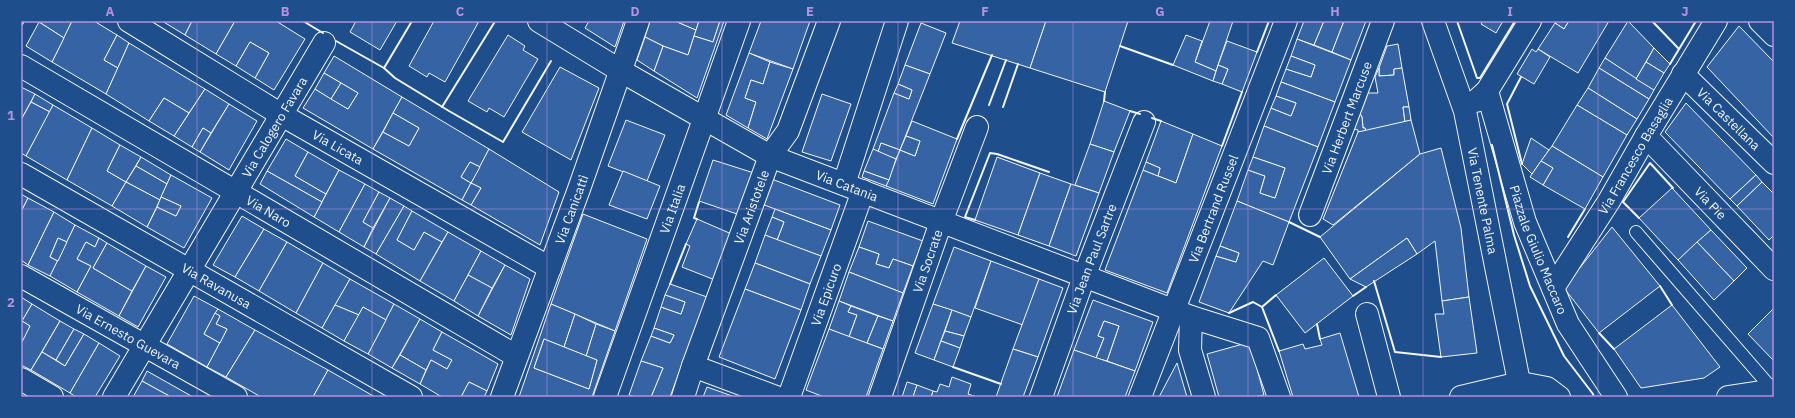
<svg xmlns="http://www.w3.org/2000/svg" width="1795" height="418" viewBox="0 0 1795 418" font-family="'IBM Plex Sans',sans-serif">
  <rect width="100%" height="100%" fill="#1f4e8c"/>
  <g fill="#3563a3" stroke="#f2f6ff">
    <path d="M 39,21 L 72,21 L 64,38 L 39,22 Z"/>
    <path d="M 72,21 L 94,21 L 117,35 L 104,60 L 118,68 L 106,94 L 52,62 Z"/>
    <path d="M 162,21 L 192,21 L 185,35 Z"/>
    <path d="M 192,21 L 235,21 L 216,54 L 185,35 Z"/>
    <path d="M 235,21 L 276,21 L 305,39 L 274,90 L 255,78 L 269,53 L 250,42 L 236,66 L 216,54 Z"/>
    <path d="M 356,21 L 397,21 L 380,50 L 350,32 Z"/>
    <path d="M 434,21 L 475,21 L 478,23 L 445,82 L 429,73 L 427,77 L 409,66 Z"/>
    <path d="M 589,21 L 624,21 L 615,47 L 585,28 Z"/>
    <path d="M 650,21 L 675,21 L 696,30 L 688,55 L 663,46 L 645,37 Z"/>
    <path d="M 675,21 L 699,21 L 696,30 Z"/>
    <path d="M 699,21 L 720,21 L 713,42 L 694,36 Z"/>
    <path d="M 720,21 L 724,21 L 697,98 L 654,71 L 663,46 L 688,55 L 694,36 L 713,42 Z"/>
    <path d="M 761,21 L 810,21 L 793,69 L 749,53 Z"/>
    <path d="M 960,21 L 1046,21 L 1030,68 L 952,43 Z"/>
    <path d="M 1046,21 L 1128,21 L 1105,92 L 1030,68 Z"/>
    <path d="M 1210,21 L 1233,21 L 1216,71 L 1195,62 Z"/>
    <path d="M 1304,21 L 1324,21 L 1314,45 L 1297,39 Z"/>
    <path d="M 1324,21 L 1344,21 L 1332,52 L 1314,45 Z"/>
    <path d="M 1344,21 L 1366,21 L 1351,60 L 1332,52 Z"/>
    <path d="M 1483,21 L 1503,21 L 1496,33 L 1481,24 Z"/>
    <path d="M 1557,21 L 1569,21 L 1564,29 L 1555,23 Z"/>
    <path d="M 1569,21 L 1609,21 L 1578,73 L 1538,49 L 1555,23 L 1564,29 Z"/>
    <path d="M 1628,21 L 1654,48 L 1636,79 L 1605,58 Z"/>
    <path d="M 39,22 L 64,38 L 52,62 L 26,46 Z"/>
    <path d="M 921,23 L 946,33 L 930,74 L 905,65 Z"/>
    <path d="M 1739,26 L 1774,62 L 1774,138 L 1707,67 Z"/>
    <path d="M 117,35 L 129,43 L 118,68 L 104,60 Z"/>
    <path d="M 508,35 L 525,46 L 523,50 L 538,59 L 504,117 L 489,108 L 487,112 L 468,101 Z"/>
    <path d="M 1186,35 L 1202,41 L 1195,62 L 1216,71 L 1213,81 L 1173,65 Z"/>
    <path d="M 645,37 L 663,46 L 654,71 L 637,60 Z"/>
    <path d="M 1297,39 L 1351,60 L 1335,102 L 1281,82 L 1286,69 L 1311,77 L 1315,65 L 1291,56 Z"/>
    <path d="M 1227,41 L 1257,52 L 1242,92 L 1222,84 L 1228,69 L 1218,65 Z"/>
    <path d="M 250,42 L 269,53 L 255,78 L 236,66 Z"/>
    <path d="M 129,43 L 205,89 L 189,113 L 164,98 L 149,121 L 106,94 Z"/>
    <path d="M 1398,44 L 1402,68 L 1394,69 L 1394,75 L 1379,76 L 1379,68 L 1387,46 Z"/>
    <path d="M 1654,48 L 1670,64 L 1664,73 L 1646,62 Z"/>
    <path d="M 1532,49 L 1536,52 L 1538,49 L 1550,57 L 1534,84 L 1517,74 Z"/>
    <path d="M 749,53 L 770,62 L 763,84 L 751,80 L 745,98 L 756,102 L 748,128 L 726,115 Z"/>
    <path d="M 334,56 L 402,97 L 373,149 L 303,108 L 315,89 L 348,109 L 358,93 L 324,73 Z"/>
    <path d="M 1291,56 L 1315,65 L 1311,77 L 1286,69 Z"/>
    <path d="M 1605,58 L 1654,90 L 1649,99 L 1599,68 Z"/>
    <path d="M 770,62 L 793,69 L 767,139 L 748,128 L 756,102 L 745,98 L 751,80 L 763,84 Z"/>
    <path d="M 1646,62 L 1664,73 L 1654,90 L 1636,79 Z"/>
    <path d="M 905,65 L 930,74 L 900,150 L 881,143 L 878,152 L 873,149 L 894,93 L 909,99 L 912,90 L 898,84 Z"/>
    <path d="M 1218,65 L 1228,69 L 1222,84 L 1213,81 Z"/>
    <path d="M 560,67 L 599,88 L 571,160 L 522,132 Z"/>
    <path d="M 1379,68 L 1379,76 L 1394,75 L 1394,69 L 1402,68 L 1409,107 L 1403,107 L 1405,122 L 1366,131 L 1365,128 L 1363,128 L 1362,117 L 1360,114 L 1368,93 L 1378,93 L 1375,77 Z"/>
    <path d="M 1599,68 L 1649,99 L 1637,119 L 1588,88 Z"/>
    <path d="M 324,73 L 341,83 L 331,99 L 315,89 Z"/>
    <path d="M 1281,82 L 1335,102 L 1318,147 L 1264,126 L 1271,108 L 1291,116 L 1296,103 L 1276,96 Z"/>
    <path d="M 341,83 L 358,93 L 348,109 L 331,99 Z"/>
    <path d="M 898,84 L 912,90 L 909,99 L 894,93 Z"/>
    <path d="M 21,87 L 35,94 L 21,120 Z"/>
    <path d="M 1588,88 L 1637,119 L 1627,135 L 1577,105 Z"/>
    <path d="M 205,89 L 229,104 L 211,133 L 203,128 L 192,147 L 174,136 Z"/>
    <path d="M 35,94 L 53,105 L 50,112 L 31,102 Z"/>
    <path d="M 822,94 L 851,104 L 831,161 L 802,152 Z"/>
    <path d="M 1276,96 L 1296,103 L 1291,116 L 1271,108 Z"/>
    <path d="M 402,97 L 489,149 L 480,167 L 470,162 L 461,177 L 471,183 L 462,200 L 373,149 L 383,132 L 409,146 L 419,128 L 393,113 Z"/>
    <path d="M 164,98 L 189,113 L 174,136 L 149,121 Z"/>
    <path d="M 1104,101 L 1130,111 L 1114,152 L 1090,144 Z"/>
    <path d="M 31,102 L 50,112 L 26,156 L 21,153 L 21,120 Z"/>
    <path d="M 1686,103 L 1756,175 L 1730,199 L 1665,132 Z"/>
    <path d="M 229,104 L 257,121 L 229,170 L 200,152 Z"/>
    <path d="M 53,105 L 92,128 L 67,180 L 26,156 Z"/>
    <path d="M 1577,105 L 1627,135 L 1603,177 L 1552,146 Z"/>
    <path d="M 1403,107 L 1409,107 L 1411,120 L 1405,122 Z"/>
    <path d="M 393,113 L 419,128 L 409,146 L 383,132 Z"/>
    <path d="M 1360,114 L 1362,117 L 1363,128 L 1365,128 L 1366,131 L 1358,132 L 1358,130 L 1354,129 Z"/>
    <path d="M 626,120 L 665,135 L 647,181 L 608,166 Z"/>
    <path d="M 1411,120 L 1420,154 L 1333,225 L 1323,219 L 1358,132 Z"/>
    <path d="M 912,121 L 957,139 L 933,204 L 886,186 L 900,150 L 915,156 L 920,141 L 906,136 Z"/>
    <path d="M 1161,121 L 1193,134 L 1176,183 L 1158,176 L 1160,168 L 1146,162 Z"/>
    <path d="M 1264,126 L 1318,147 L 1289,222 L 1237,201 L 1248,170 L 1265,176 L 1260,193 L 1275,198 L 1285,168 L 1253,157 Z"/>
    <path d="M 92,128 L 120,145 L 107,171 L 126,182 L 112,206 L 67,180 Z"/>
    <path d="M 203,128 L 211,133 L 200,152 L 192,147 Z"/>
    <path d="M 1193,134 L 1222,146 L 1167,293 L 1105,270 L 1143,170 L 1176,183 Z"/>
    <path d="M 906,136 L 920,141 L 915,156 L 900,150 Z"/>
    <path d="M 1531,138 L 1549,150 L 1532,174 L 1522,164 Z"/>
    <path d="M 286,139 L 308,152 L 295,176 L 326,194 L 322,202 L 267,171 Z"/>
    <path d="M 881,143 L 900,150 L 896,159 L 878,152 Z"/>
    <path d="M 1090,144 L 1114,152 L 1099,193 L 1075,185 Z"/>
    <path d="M 120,145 L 141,157 L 126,182 L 107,171 Z"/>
    <path d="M 1552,146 L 1603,177 L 1585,209 L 1543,185 L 1553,168 L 1541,161 Z"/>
    <path d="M 1441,148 L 1461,228 L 1469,297 L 1442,301 L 1435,241 L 1417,254 L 1407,238 L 1350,279 L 1320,237 L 1420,154 Z"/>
    <path d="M 489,149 L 559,192 L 540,245 L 471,205 L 481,188 L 471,183 Z"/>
    <path d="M 873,149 L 896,159 L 889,180 L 864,171 Z"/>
    <path d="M 308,152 L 339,170 L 326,194 L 295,176 Z"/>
    <path d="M 141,157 L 171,175 L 167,184 L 136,166 Z"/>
    <path d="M 997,157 L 1040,173 L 1018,235 L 975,220 Z"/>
    <path d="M 1253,157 L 1285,168 L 1275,198 L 1260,193 L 1265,176 L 1248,170 Z"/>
    <path d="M 713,160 L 754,173 L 740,215 L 699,201 Z"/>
    <path d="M 1541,161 L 1553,168 L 1543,185 L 1530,177 Z"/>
    <path d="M 470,162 L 480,167 L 471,183 L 461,177 Z"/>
    <path d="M 1146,162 L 1160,168 L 1158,176 L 1143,170 Z"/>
    <path d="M 136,166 L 167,184 L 160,200 L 126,182 Z"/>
    <path d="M 339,170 L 365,184 L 339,232 L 314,217 Z"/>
    <path d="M 267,171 L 322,202 L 314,217 L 260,184 Z"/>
    <path d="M 623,171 L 660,186 L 647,219 L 609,205 Z"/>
    <path d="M 864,171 L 889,180 L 886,186 L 862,177 Z"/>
    <path d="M 1040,173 L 1071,184 L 1049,246 L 1018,235 Z"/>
    <path d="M 171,175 L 212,198 L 184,248 L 147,227 L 157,207 L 176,216 L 181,206 L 161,197 Z"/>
    <path d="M 1756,175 L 1762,182 L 1737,206 L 1730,199 Z"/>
    <path d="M 769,178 L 840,205 L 831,230 L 759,203 Z"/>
    <path d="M 126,182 L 160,200 L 147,227 L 112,206 Z"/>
    <path d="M 1762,182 L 1774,194 L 1774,235 L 1769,240 L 1737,206 Z"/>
    <path d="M 471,183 L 481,188 L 471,205 L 462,200 Z"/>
    <path d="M 365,184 L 379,192 L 363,222 L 373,228 L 364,247 L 339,232 Z"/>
    <path d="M 1071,184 L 1099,193 L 1076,256 L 1049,246 Z"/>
    <path d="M 1672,188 L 1711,230 L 1678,260 L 1639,218 Z"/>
    <path d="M 379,192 L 390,198 L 373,228 L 363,222 Z"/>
    <path d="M 21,194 L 28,198 L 21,212 Z"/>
    <path d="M 161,197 L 181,206 L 176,216 L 157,207 Z"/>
    <path d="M 28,198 L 54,212 L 28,265 L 21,260 L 21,212 Z"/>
    <path d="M 390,198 L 404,206 L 376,254 L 364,247 Z"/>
    <path d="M 1237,201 L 1289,222 L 1273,265 L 1263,261 L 1229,313 L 1199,302 L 1216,256 L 1236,262 L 1239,253 L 1220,246 Z"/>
    <path d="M 404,206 L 412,211 L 397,240 L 414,250 L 424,232 L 442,242 L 420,281 L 376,254 Z"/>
    <path d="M 775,209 L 831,230 L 821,256 L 777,240 L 784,222 L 772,217 Z"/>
    <path d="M 412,211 L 448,232 L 442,242 L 424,232 L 414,250 L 397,240 Z"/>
    <path d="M 54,212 L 75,225 L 67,242 L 58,238 L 50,257 L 58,261 L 50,276 L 28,265 Z"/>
    <path d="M 583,214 L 647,239 L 615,331 L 551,304 Z"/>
    <path d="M 242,216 L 264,229 L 235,277 L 213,265 Z"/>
    <path d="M 772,217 L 784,222 L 777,240 L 765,235 Z"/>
    <path d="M 697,219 L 734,235 L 715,280 L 682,267 L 690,246 L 686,244 Z"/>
    <path d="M 868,221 L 923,241 L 913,266 L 893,259 L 889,268 L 876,264 L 879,254 L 859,247 Z"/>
    <path d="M 75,225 L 99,238 L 95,247 L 86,242 L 77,259 L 91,266 L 77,292 L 50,276 Z"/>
    <path d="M 1612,227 L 1660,286 L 1599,333 L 1564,288 Z"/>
    <path d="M 264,229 L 287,242 L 259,291 L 235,277 Z"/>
    <path d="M 1711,230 L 1747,268 L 1734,281 L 1697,242 Z"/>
    <path d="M 448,232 L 481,251 L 454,301 L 420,281 Z"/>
    <path d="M 765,235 L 821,256 L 810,284 L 755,263 Z"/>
    <path d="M 58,238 L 67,242 L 58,261 L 50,257 Z"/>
    <path d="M 99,238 L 107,243 L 93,268 L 132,291 L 119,316 L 77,292 L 91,266 L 77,259 L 86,242 L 95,247 Z"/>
    <path d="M 1407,238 L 1417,254 L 1366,287 L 1350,279 Z"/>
    <path d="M 287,242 L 323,263 L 296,313 L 259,291 Z"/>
    <path d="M 1697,242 L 1734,281 L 1714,300 L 1678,260 Z"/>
    <path d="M 107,243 L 146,266 L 132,291 L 93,268 Z"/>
    <path d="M 1220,246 L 1239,253 L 1236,262 L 1216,256 Z"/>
    <path d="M 859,247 L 879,254 L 876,264 L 889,268 L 893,259 L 913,266 L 903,293 L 849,272 Z"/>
    <path d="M 954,247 L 991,261 L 971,317 L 933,304 Z"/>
    <path d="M 481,251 L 505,265 L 492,288 L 468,275 Z"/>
    <path d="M 1324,258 L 1353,296 L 1305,333 L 1276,295 Z"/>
    <path d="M 991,261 L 1039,279 L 1023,325 L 975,308 Z"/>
    <path d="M 323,263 L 350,279 L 322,328 L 296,313 Z"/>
    <path d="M 755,263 L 810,284 L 801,310 L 745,289 Z"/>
    <path d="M 505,265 L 530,279 L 511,335 L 478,316 Z"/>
    <path d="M 146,266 L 166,277 L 138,327 L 119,316 Z"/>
    <path d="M 849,272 L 903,293 L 893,321 L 839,301 Z"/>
    <path d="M 468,275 L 492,288 L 478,316 L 454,301 Z"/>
    <path d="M 350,279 L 394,304 L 386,320 L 363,307 L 359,315 L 335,305 Z"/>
    <path d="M 1039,279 L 1063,288 L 1038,357 L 1013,349 Z"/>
    <path d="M 670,284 L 707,297 L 670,397 L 651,397 L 663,368 L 641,361 L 651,336 L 670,343 L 674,335 L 654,328 L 661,307 L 681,314 L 685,302 L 665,295 Z"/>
    <path d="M 745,289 L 801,310 L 775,379 L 719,357 Z"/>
    <path d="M 665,295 L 685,302 L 681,314 L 661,307 Z"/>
    <path d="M 194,296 L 218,309 L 204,334 L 220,343 L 207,367 L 167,344 Z"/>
    <path d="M 21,297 L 32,304 L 21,323 Z"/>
    <path d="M 1469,297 L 1477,353 L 1441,357 L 1435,314 L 1444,314 L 1442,301 Z"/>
    <path d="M 1093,300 L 1153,322 L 1135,371 L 1107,361 L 1119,326 L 1104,321 L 1098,336 L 1104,338 L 1096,358 L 1074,350 Z"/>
    <path d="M 839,301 L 851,306 L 848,312 L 857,315 L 849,337 L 829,329 Z"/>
    <path d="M 32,304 L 60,321 L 31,370 L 21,365 L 21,341 L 30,326 L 22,321 Z"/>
    <path d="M 394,304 L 420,319 L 392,368 L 368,354 Z"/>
    <path d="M 551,304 L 575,314 L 564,347 L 544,339 L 534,368 L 589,389 L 597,360 L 586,356 L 596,324 L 615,331 L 592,397 L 519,397 Z"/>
    <path d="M 933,304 L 952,310 L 934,360 L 915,353 Z"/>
    <path d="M 335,305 L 359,315 L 344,341 L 322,328 Z"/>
    <path d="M 1672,305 L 1720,367 L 1704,378 L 1641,388 L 1614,349 Z"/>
    <path d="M 851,306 L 878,316 L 867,343 L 849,337 L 857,315 L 848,312 Z"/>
    <path d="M 363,307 L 386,320 L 368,354 L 344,341 Z"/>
    <path d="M 1774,308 L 1774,361 L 1748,334 Z"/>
    <path d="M 218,309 L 255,330 L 226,377 L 207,367 L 227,329 L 216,324 L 220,316 L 215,313 Z"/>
    <path d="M 952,310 L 971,317 L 964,336 L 945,331 Z"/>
    <path d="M 215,313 L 220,316 L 216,324 L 227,329 L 220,343 L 204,334 Z"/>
    <path d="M 575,314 L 596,324 L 586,356 L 564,347 Z"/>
    <path d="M 878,316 L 893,321 L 883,349 L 867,343 Z"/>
    <path d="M 420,319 L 442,332 L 433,350 L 452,360 L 447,369 L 431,360 L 426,370 L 400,355 Z"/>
    <path d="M 22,321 L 30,326 L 22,342 L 21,323 Z"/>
    <path d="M 60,321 L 74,329 L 56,360 L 42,352 Z"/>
    <path d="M 1104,321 L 1119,326 L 1107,361 L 1096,358 L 1104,338 L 1098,336 Z"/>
    <path d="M 654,328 L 674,335 L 670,343 L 651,336 Z"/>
    <path d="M 74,329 L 84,334 L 65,366 L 56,360 Z"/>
    <path d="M 829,329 L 883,349 L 866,397 L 824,397 L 806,390 Z"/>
    <path d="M 255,330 L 328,370 L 313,397 L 261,397 L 226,377 Z"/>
    <path d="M 945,331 L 964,336 L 960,348 L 941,341 Z"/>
    <path d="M 442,332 L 498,364 L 487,391 L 469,382 L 461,397 L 442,397 L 420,384 L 431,360 L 447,369 L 452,360 L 433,350 Z"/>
    <path d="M 1340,333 L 1359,397 L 1293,397 L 1279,351 L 1303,344 L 1305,349 L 1322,345 L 1320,339 Z"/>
    <path d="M 84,334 L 99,343 L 70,393 L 31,370 L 42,352 L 65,366 Z"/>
    <path d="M 544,339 L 597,360 L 589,389 L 534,368 Z"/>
    <path d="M 941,341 L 960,348 L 953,367 L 934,360 Z"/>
    <path d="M 1250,342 L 1264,395 L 1254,397 L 1219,397 L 1207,354 Z"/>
    <path d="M 99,343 L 120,356 L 95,397 L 76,397 L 70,393 Z"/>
    <path d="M 1013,349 L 1038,357 L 1023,397 L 996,397 Z"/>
    <path d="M 1074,350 L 1135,371 L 1125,397 L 1057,397 Z"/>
    <path d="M 400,355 L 426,370 L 420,384 L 392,368 Z"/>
    <path d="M 641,361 L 663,368 L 651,397 L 636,397 L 629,395 Z"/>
    <path d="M 1177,363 L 1187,397 L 1159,397 Z"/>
    <path d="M 328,370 L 375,397 L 313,397 Z"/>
    <path d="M 147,371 L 193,397 L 171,397 L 142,381 Z"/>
    <path d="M 952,377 L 971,384 L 968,394 L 977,397 L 931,397 L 933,391 L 937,392 L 940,384 L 949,387 Z"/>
    <path d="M 142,381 L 171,397 L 133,397 Z"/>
    <path d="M 469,382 L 487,391 L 484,397 L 461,397 Z"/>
    <path d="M 907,382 L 917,385 L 913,397 L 902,397 Z"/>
    <path d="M 917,385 L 933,391 L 931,397 L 913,397 Z"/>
    <path d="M 707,387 L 735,397 L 703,397 Z"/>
  </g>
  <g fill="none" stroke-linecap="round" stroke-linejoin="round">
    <g stroke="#f2f6ff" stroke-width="14">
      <path id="lane" d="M 1636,232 L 1773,390"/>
    </g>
    <g stroke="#f2f6ff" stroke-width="24">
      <g id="street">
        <path id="s1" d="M 129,21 L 280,114 L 550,268"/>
        <path id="s2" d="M 539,21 L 621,71 L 770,156 L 1191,317 L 1258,338 L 1279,397"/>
        <path d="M 1760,21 L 1774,35"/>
        <path id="s3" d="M 21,66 L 516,356"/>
        <path id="s4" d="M 1683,74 L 1774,163"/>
        <path id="s5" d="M 1487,91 L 1525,222 L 1568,324 L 1616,397"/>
        <path d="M 1476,101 L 1487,91 L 1530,21"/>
        <path id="s6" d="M 1646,136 L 1774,269"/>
        <path id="s7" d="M 21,174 L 411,397"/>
        <path d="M 844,184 L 897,21"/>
        <path id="s8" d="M 1310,215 L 1383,21"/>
        <path id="s9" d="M 21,276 L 236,397"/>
        <path id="s10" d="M 1553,288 L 1609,201 L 1646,136 L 1716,21"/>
        <path d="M 1367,314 L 1389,397"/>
        <path d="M 1191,317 L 1190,350 L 1204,397"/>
        <path d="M 693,366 L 776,397"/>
        <path d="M 21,379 L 52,397"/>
        <path id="s11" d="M 114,397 L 324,43"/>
        <path id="s12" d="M 502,397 L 579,189 L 638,21"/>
        <path id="s13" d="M 605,397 L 739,21"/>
        <path id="s14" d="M 683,397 L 693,366 L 770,156 L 788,131 L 829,21"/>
        <path id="s15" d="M 789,397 L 863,191"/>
        <path id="s16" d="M 880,397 L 941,222 L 977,127"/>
        <path id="s17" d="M 1041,397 L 1084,277 L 1144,122"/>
        <path id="s18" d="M 1140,397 L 1286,21"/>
        <path d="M 1461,397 L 1520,383 L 1547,388 L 1559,397"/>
        <path d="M 1728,397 L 1774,390"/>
      </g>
    </g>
    <g stroke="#f2f6ff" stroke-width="24">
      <g id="secondary">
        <path id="s19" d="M 1433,21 L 1465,111 L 1522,397"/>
      </g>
    </g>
    <use href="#lane" stroke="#1f4e8c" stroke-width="12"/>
    <use href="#street" stroke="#1f4e8c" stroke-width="22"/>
    <use href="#secondary" stroke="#1f4e8c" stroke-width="22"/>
    <g stroke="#f2f6ff" stroke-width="2">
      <path d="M 303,21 L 323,33"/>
      <path d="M 1129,21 L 1132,21"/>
      <path d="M 1457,21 L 1477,78 L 1480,78 L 1515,21"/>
      <path d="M 1652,21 L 1679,49"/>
      <path d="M 21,26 L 24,21"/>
      <path d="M 336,41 L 384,68 L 395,78 L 449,111 L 503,142 L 551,61"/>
      <path d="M 1120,46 L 1173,65"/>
      <path d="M 1257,52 L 1269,21"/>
      <path d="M 1670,64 L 1696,21"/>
      <path d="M 384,68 L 412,21"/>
      <path d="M 1521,77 L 1507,104 L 1522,164"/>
      <path d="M 1104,101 L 1105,92"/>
      <path d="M 989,105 L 1006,60"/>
      <path d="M 442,107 L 494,23"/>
      <path d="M 1003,107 L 1018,64"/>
      <path d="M 1130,111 L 1140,114"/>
      <path d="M 1152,118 L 1161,121"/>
      <path d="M 957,139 L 992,55"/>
      <path d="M 1492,145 L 1514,235 L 1530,286 L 1564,356 L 1593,394 L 1594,397"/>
      <path d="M 1222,146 L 1242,92"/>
      <path d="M 1639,218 L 1623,202 L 1650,163 L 1673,188"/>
      <path d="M 697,219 L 694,218 L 699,202"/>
      <path d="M 975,220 L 965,217 L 990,153 L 997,154 L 1049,172"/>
      <path d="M 1289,222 L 1320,237"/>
      <path d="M 1568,237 L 1585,209"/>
      <path d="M 1374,281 L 1395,352 L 1441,357"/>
      <path d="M 670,284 L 686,244"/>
      <path d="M 1660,286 L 1672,305"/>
      <path d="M 1276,295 L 1262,307 L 1279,351"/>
      <path d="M 1353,296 L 1366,287"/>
      <path d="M 1229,313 L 1253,302 L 1262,307"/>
      <path d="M 1317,324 L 1320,339"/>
      <path d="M 1599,333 L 1614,349"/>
      <path d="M 953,367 L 1001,384"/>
    </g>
  </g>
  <path fill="none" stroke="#b691df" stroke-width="1" stroke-opacity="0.55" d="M 197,21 L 197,397M 372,21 L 372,397M 547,21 L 547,397M 722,21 L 722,397M 898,21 L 898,397M 1073,21 L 1073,397M 1248,21 L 1248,397M 1423,21 L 1423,397M 1598,21 L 1598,397M 21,209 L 1774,209"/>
  <g text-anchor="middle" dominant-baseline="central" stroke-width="3" stroke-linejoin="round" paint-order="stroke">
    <g font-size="13" fill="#f2f6ff" stroke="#1f4e8c">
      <text stroke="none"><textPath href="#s8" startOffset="104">Via Herbert Marcuse</textPath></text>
      <text stroke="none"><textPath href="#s4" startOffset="64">Via Castellana</textPath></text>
      <text stroke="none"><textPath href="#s11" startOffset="314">Via Calogero Favara</textPath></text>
      <text stroke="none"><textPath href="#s1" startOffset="244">Via Licata</textPath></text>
      <text stroke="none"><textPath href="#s10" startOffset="156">Via Francesco Basaglia</textPath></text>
      <text stroke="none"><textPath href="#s2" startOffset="350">Via Catania</textPath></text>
      <text stroke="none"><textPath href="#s19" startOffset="187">Via Tenente Palma</textPath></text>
      <text stroke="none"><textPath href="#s6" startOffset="93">Via Pie</textPath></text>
      <text stroke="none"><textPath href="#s14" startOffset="202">Via Aristotele</textPath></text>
      <text stroke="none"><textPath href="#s13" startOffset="200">Via Italia</textPath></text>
      <text stroke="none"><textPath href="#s18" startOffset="202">Via Bertrand Russel</textPath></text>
      <text stroke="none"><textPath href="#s12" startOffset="200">Via Canicattì</textPath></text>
      <text stroke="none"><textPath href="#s3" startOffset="287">Via Naro</textPath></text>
      <text stroke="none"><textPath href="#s5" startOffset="167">Piazzale Giulio Maccaro</textPath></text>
      <text stroke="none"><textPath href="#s17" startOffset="147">Via Jean Paul Sartre</textPath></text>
      <text stroke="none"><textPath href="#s16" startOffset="144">Via Socrate</textPath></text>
      <text stroke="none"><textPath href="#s7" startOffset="225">Via Ravanusa</textPath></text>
      <text stroke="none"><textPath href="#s15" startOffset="109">Via Epicuro</textPath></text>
      <text stroke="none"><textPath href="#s9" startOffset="123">Via Ernesto Guevara</textPath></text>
    </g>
  </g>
  <rect width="1795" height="418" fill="none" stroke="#1f4e8c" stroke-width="44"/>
  <rect x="22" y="22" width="1751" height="374" fill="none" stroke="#b691df" stroke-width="1.5"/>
  <g font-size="13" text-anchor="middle" font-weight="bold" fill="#b691df">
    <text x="110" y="16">A</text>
    <text x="285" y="16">B</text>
    <text x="460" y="16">C</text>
    <text x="635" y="16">D</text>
    <text x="810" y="16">E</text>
    <text x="985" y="16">F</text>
    <text x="1160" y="16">G</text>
    <text x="1335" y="16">H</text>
    <text x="1510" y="16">I</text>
    <text x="1685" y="16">J</text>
    <text x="11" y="120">1</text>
    <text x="11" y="307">2</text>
  </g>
</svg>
